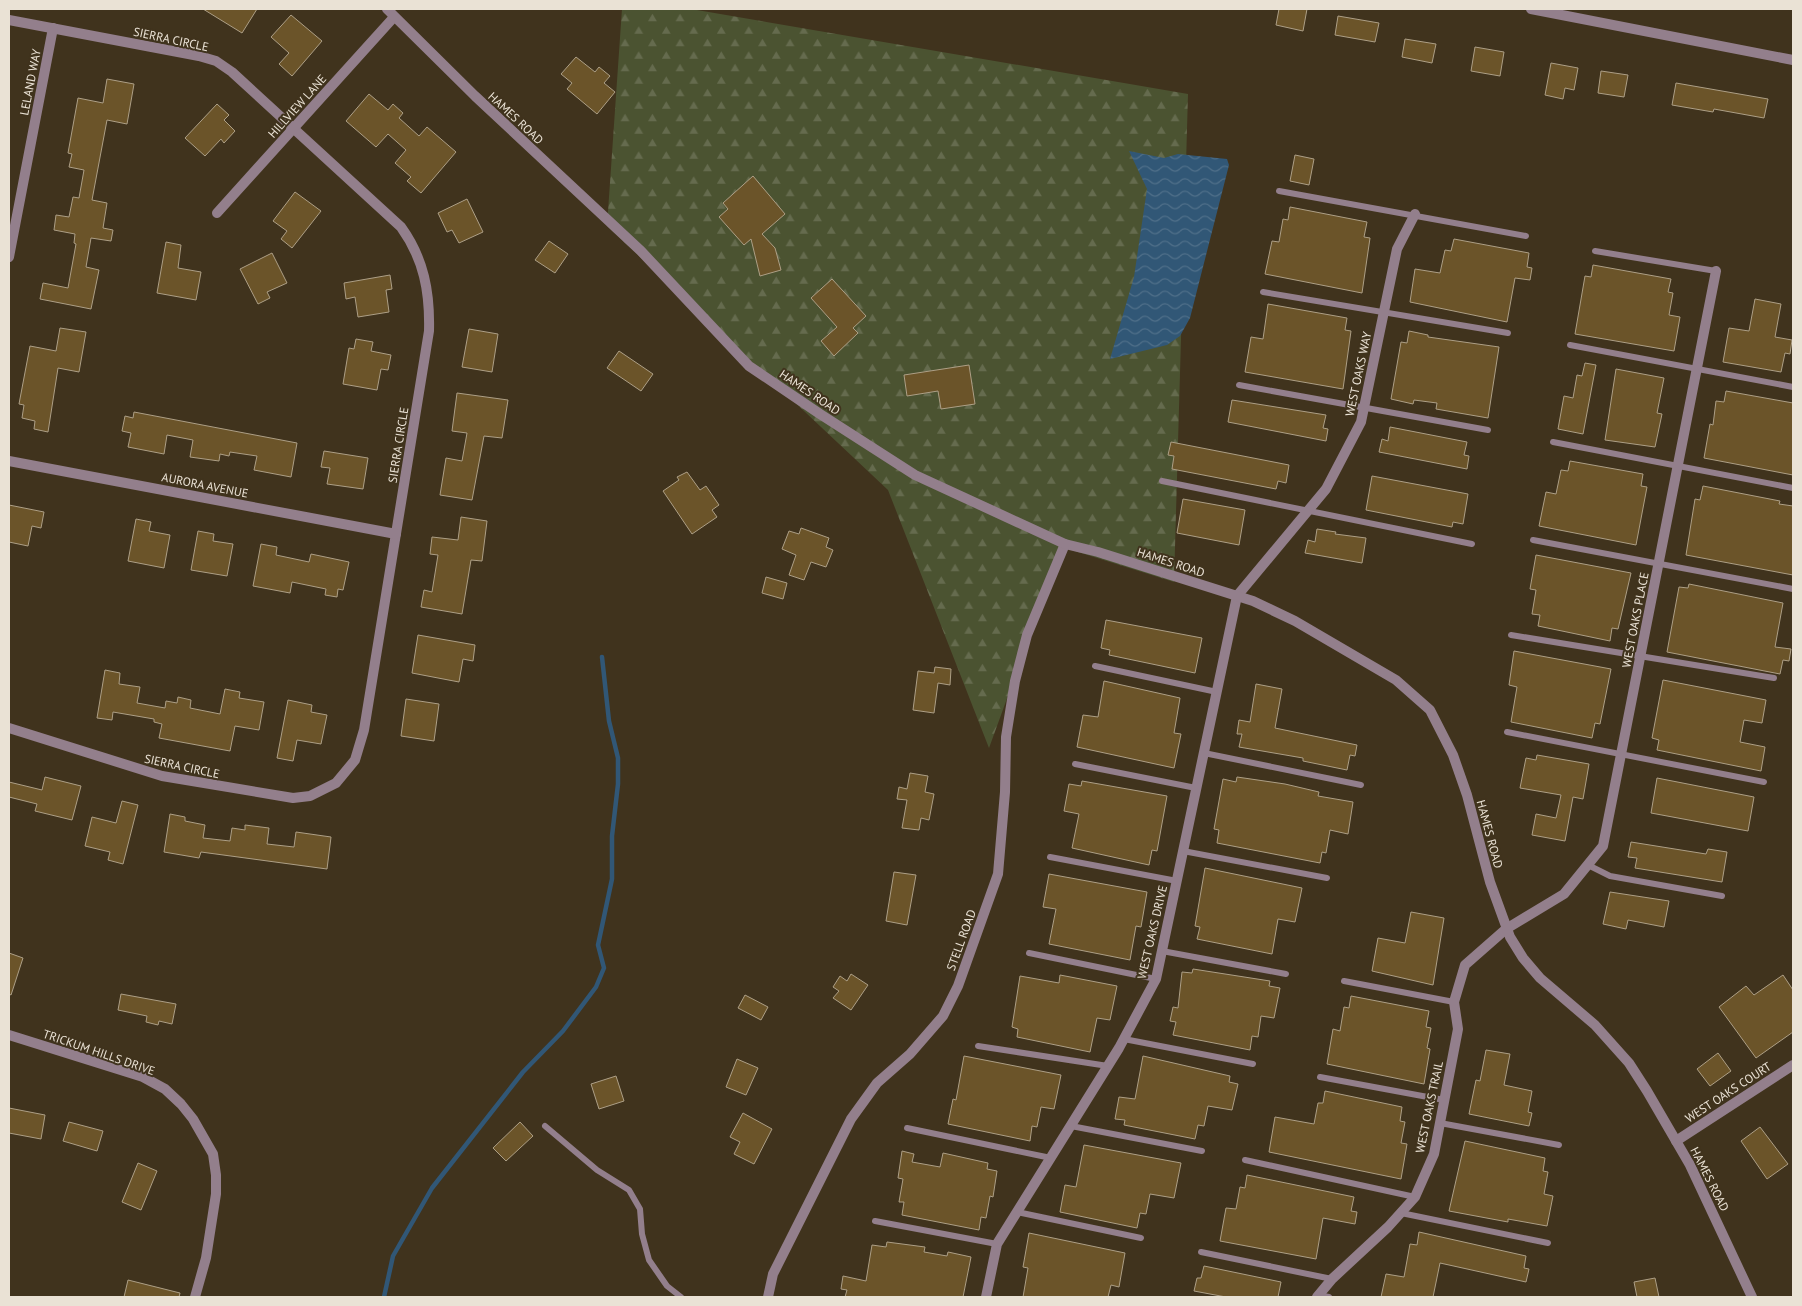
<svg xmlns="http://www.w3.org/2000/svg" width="1802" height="1306" viewBox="0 0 1802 1306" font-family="'PT Sans',sans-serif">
  <defs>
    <pattern id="forest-firs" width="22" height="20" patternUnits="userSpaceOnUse" patternTransform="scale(1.25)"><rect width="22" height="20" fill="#4b5331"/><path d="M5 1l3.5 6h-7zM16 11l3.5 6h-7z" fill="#656b4e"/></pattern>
    <pattern id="water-waves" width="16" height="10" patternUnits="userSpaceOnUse" patternTransform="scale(1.25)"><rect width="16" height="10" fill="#315776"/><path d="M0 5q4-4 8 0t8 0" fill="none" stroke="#4f6f89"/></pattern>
  </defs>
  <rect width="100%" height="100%" fill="#40331d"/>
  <path fill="url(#forest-firs)" d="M 622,9 L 691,9 L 1188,94 L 1174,582 L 1062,547 L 989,748 L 888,490 L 607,226 Z"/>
  <path fill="url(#water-waves)" d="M 1129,151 L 1164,158 L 1178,154 L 1227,159 L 1229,165 L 1190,318 L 1180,336 L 1167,345 L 1110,359 L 1134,277 L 1147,189 Z"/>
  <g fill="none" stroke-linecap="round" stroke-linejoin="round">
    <path stroke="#315776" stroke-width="4.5" d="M 384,1297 L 393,1256 L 432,1188 L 523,1072 L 563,1031 L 596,987 L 604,968 L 598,945 L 612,879 L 612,836 L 618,784 L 618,758 L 609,721 L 602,657"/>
  </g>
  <g fill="#6b5429" stroke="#ad9f86">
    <path d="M 203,9 L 257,9 L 242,33 Z"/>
    <path d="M 1279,9 L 1307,9 L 1303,31 L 1276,25 Z"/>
    <path d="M 291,15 L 322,41 L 292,76 L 279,64 L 289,53 L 271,37 Z"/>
    <path d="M 1338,16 L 1379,23 L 1375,42 L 1335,35 Z"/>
    <path d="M 1405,39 L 1436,44 L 1432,63 L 1402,57 Z"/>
    <path d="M 1475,47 L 1504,52 L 1500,76 L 1471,71 Z"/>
    <path d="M 576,57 L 595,72 L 599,67 L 610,76 L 604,83 L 615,92 L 597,114 L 567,89 L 572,83 L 561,74 Z"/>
    <path d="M 1551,63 L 1578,68 L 1574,90 L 1565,88 L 1563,99 L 1545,95 Z"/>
    <path d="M 1601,71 L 1628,75 L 1624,97 L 1598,93 Z"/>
    <path d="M 107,79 L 134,84 L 127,124 L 107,120 L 92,200 L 107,203 L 103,228 L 113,230 L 111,241 L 91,238 L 86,267 L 99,270 L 91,309 L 40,299 L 43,283 L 68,288 L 76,244 L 74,243 L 75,234 L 54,230 L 56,215 L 69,217 L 73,197 L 79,198 L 84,170 L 69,167 L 72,154 L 68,153 L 78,98 L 103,103 Z"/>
    <path d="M 1676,83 L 1768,99 L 1764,118 L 1714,109 L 1713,112 L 1672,105 Z"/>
    <path d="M 369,94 L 388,110 L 393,104 L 403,113 L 399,118 L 419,136 L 427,127 L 456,152 L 421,193 L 407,181 L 411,177 L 395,163 L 406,150 L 388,134 L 376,147 L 346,121 Z"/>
    <path d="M 217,104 L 229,115 L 224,120 L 235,131 L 224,143 L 221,139 L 205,156 L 185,138 Z"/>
    <path d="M 1295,155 L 1314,159 L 1309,185 L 1290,181 Z"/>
    <path d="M 753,176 L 785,214 L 762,234 L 775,248 L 781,270 L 760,276 L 751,239 L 744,245 L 719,217 L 728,209 L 723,203 Z"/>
    <path d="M 295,192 L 321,211 L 292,248 L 281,239 L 287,231 L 273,221 Z"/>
    <path d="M 467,199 L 483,232 L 459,243 L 452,230 L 447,232 L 438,213 Z"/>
    <path d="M 1290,207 L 1367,222 L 1364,237 L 1370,238 L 1362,293 L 1265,274 L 1272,241 L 1279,242 L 1283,219 L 1288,220 Z"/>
    <path d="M 1454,239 L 1529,253 L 1527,267 L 1532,268 L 1530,280 L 1515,278 L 1507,322 L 1410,302 L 1415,269 L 1440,273 L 1445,250 L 1451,251 Z"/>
    <path d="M 549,241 L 568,254 L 555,273 L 535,260 Z"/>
    <path d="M 166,242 L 181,245 L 178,268 L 201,272 L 196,300 L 157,293 Z"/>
    <path d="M 272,253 L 287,283 L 267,292 L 270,298 L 258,304 L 240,269 Z"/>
    <path d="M 1593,265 L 1671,279 L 1668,292 L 1673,293 L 1669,315 L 1680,317 L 1674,351 L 1575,334 L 1585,276 L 1591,277 Z"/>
    <path d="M 390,275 L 392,289 L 386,290 L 389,312 L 358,317 L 355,297 L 346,299 L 344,283 Z"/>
    <path d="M 832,279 L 866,316 L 853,328 L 858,333 L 834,356 L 821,341 L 837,327 L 811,298 Z"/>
    <path d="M 1755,299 L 1781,304 L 1775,337 L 1792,340 L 1790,354 L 1785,353 L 1781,372 L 1723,362 L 1729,328 L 1749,331 Z"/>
    <path d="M 1268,304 L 1347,318 L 1345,330 L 1351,331 L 1343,389 L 1245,372 L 1251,337 L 1263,339 Z"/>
    <path d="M 60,328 L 86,332 L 79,372 L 58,368 L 48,432 L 34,429 L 35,421 L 22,418 L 24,405 L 19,404 L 30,346 L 56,351 Z"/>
    <path d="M 469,329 L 498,334 L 492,372 L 462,367 Z"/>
    <path d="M 1409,331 L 1428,335 L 1428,337 L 1499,347 L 1488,418 L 1436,409 L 1437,403 L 1414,400 L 1413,404 L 1391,399 L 1401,342 L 1407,343 Z"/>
    <path d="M 356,339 L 373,342 L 371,351 L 391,355 L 388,370 L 381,369 L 377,390 L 343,384 L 349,348 L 354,349 Z"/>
    <path d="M 619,351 L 653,374 L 641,391 L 607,368 Z"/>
    <path d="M 1585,363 L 1596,365 L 1583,434 L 1558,429 L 1564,396 L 1573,398 L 1577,375 L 1582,376 Z"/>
    <path d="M 969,365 L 975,404 L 941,409 L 938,391 L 907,396 L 904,375 Z"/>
    <path d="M 1616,369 L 1664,378 L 1657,413 L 1662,414 L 1655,447 L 1605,440 Z"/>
    <path d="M 1726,391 L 1793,403 L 1793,475 L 1704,458 L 1710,424 L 1713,425 L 1716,401 L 1724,402 Z"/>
    <path d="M 457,393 L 508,400 L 502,438 L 484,436 L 472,500 L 440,495 L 446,458 L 462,461 L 467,433 L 452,431 Z"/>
    <path d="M 1232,400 L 1326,415 L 1323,428 L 1328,429 L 1326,441 L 1228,422 Z"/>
    <path d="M 134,412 L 297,443 L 291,477 L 254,470 L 257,456 L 230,452 L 229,456 L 220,454 L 219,461 L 190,457 L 193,440 L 167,435 L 164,454 L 128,447 L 131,433 L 122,431 L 125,416 L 133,418 Z"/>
    <path d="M 1390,427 L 1467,442 L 1464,455 L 1469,456 L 1467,469 L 1379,452 L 1382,439 L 1388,441 Z"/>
    <path d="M 1171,442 L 1289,465 L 1286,483 L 1278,481 L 1276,489 L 1172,469 L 1174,456 L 1168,455 Z"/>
    <path d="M 324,451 L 368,458 L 363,489 L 327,484 L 330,468 L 321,467 Z"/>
    <path d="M 1570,461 L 1643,474 L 1641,486 L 1647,487 L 1636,545 L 1539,526 L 1546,492 L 1556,494 L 1561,470 L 1568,471 Z"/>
    <path d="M 687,472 L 700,490 L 706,486 L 719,505 L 712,510 L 717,517 L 692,534 L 663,491 L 679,480 L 677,477 Z"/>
    <path d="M 1372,476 L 1468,494 L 1463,524 L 1453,522 L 1452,527 L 1366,510 Z"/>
    <path d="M 1703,486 L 1780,501 L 1779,504 L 1793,506 L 1793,575 L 1686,555 L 1695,499 L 1700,500 Z"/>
    <path d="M 1183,499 L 1245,510 L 1239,545 L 1177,533 Z"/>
    <path d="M 9,505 L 44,512 L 41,528 L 32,526 L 28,546 L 9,542 Z"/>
    <path d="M 461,517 L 487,521 L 482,561 L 471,560 L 462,614 L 421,607 L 424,590 L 432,592 L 438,555 L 430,554 L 432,537 L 458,540 Z"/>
    <path d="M 136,519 L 151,522 L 149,531 L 170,535 L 164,568 L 128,561 Z"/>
    <path d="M 801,528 L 829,538 L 826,547 L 833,550 L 826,567 L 811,562 L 804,580 L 789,575 L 796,555 L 782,549 L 789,531 L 799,534 Z"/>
    <path d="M 1317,529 L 1336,532 L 1335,534 L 1366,538 L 1362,563 L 1305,553 L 1308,540 L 1315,542 Z"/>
    <path d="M 198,531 L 214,534 L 213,541 L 233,544 L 227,576 L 191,570 Z"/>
    <path d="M 261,544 L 277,547 L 276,555 L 309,562 L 311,554 L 349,562 L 343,590 L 338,589 L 337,597 L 325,595 L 326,589 L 292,582 L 290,593 L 253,586 Z"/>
    <path d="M 1536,555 L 1631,573 L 1618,629 L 1612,628 L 1610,641 L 1538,626 L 1540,615 L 1532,614 L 1536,590 L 1530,589 Z"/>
    <path d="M 766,577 L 787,583 L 783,599 L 762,593 Z"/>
    <path d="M 1689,584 L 1783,603 L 1775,647 L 1791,649 L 1789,661 L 1783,660 L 1780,674 L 1667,652 L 1679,587 L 1688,588 Z"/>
    <path d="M 1106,620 L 1202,638 L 1195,673 L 1109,655 L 1110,650 L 1101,648 Z"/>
    <path d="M 418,635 L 475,645 L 473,661 L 463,659 L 459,682 L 412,673 Z"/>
    <path d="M 1514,651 L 1611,669 L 1600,724 L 1595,723 L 1592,738 L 1511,722 L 1517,687 L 1509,685 Z"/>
    <path d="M 935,667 L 951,669 L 950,685 L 938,683 L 934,713 L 913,710 L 918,671 L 934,673 Z"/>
    <path d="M 105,670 L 120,673 L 119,684 L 140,687 L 137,703 L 165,708 L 166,701 L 177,703 L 178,697 L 191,700 L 190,708 L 220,714 L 225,689 L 240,692 L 239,698 L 264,702 L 259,730 L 235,726 L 230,751 L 159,738 L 162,724 L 154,722 L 154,719 L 113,712 L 112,720 L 97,718 Z"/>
    <path d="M 1663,680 L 1766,700 L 1762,723 L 1744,720 L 1740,742 L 1765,747 L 1761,771 L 1657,750 L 1659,740 L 1652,738 Z"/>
    <path d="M 1104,681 L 1180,698 L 1174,733 L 1181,734 L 1174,768 L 1077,747 L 1083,715 L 1098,717 Z"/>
    <path d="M 1256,684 L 1282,689 L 1275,728 L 1357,745 L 1355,756 L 1350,755 L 1347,770 L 1303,761 L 1303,758 L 1239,747 L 1242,734 L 1237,734 L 1239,720 L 1250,722 Z"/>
    <path d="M 406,699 L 439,704 L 434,741 L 401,736 Z"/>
    <path d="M 288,700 L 312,705 L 311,712 L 327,715 L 321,744 L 297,740 L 293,761 L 277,758 Z"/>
    <path d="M 1537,755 L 1589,764 L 1583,799 L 1573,797 L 1565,841 L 1532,835 L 1536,814 L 1556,818 L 1561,795 L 1520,788 L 1526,758 L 1536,760 Z"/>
    <path d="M 910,773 L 928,776 L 925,792 L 934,794 L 929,820 L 921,818 L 919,830 L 902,828 L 907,800 L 897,799 L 899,787 L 907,789 Z"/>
    <path d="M 45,777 L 81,786 L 72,820 L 35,811 L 37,804 L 9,797 L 9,782 L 42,790 Z"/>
    <path d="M 1237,777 L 1285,784 L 1319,792 L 1318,796 L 1353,802 L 1348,834 L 1330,830 L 1326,853 L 1322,852 L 1320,863 L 1217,843 L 1219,830 L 1214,829 L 1223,779 L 1236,782 Z"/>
    <path d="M 1657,778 L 1754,797 L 1748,831 L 1651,813 Z"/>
    <path d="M 1082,781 L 1167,796 L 1157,851 L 1152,850 L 1149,865 L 1072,848 L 1079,814 L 1064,811 L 1069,784 L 1081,786 Z"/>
    <path d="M 122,801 L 138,805 L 123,864 L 108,860 L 110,852 L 85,846 L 92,817 L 116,823 Z"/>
    <path d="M 170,814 L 185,817 L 185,821 L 205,825 L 203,838 L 230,841 L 232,828 L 245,830 L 245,825 L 269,828 L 267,844 L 294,847 L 296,832 L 331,837 L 327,869 L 201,852 L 199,858 L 164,852 Z"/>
    <path d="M 1631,842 L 1706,854 L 1708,849 L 1727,852 L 1722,882 L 1635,868 L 1637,858 L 1628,857 Z"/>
    <path d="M 1205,868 L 1302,888 L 1295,922 L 1278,919 L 1272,954 L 1197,939 L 1200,927 L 1195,926 Z"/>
    <path d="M 894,872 L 916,875 L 907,925 L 886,921 Z"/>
    <path d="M 1049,874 L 1147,892 L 1141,927 L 1136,926 L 1130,960 L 1049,944 L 1056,909 L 1043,907 Z"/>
    <path d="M 1610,892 L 1669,901 L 1664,927 L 1628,920 L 1626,929 L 1603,924 Z"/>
    <path d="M 1411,912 L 1444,918 L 1433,985 L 1372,971 L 1378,938 L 1405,943 Z"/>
    <path d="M 9,953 L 23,958 L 11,995 L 9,994 Z"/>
    <path d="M 1193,969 L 1270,981 L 1269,986 L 1280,988 L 1274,1018 L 1261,1016 L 1258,1037 L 1252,1036 L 1250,1050 L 1173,1035 L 1176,1022 L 1170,1021 L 1173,1007 L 1178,1008 L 1182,972 L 1192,973 Z"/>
    <path d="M 851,974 L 868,985 L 851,1010 L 833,998 L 839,991 L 833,987 L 840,976 L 847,981 Z"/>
    <path d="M 1060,975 L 1117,986 L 1110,1020 L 1097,1018 L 1090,1052 L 1017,1037 L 1018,1029 L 1012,1027 L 1020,976 L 1059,983 Z"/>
    <path d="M 1783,975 L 1793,990 L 1793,1032 L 1756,1058 L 1719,1007 L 1746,986 L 1754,995 Z"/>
    <path d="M 121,994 L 176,1004 L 172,1024 L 159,1021 L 158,1025 L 146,1022 L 147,1016 L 118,1010 Z"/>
    <path d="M 745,995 L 768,1007 L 761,1020 L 738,1008 Z"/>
    <path d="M 1351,996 L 1429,1011 L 1426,1027 L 1431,1028 L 1427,1048 L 1430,1049 L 1424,1084 L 1327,1064 L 1333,1029 L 1340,1031 L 1344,1007 L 1349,1008 Z"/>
    <path d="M 1486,1050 L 1510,1054 L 1504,1085 L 1532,1091 L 1528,1112 L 1532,1113 L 1529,1126 L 1469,1114 L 1476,1080 L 1480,1081 Z"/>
    <path d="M 1718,1053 L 1731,1071 L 1710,1086 L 1697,1069 Z"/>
    <path d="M 964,1056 L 1061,1075 L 1054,1109 L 1041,1107 L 1037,1127 L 1032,1126 L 1030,1141 L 948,1124 L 953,1099 L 956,1100 Z"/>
    <path d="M 1143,1056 L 1230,1076 L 1229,1082 L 1238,1084 L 1232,1110 L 1208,1106 L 1204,1126 L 1198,1125 L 1195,1139 L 1124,1125 L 1125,1120 L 1115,1119 L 1119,1097 L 1135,1099 Z"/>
    <path d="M 737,1059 L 758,1068 L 746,1095 L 726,1087 Z"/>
    <path d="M 616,1076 L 624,1101 L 599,1109 L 591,1084 Z"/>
    <path d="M 1325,1091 L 1402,1107 L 1400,1121 L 1405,1122 L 1401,1143 L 1407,1144 L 1401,1179 L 1269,1152 L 1275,1117 L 1314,1124 L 1318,1103 L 1323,1103 Z"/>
    <path d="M 9,1108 L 45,1115 L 41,1139 L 9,1133 Z"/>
    <path d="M 743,1113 L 772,1129 L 754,1164 L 734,1154 L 740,1142 L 730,1137 Z"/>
    <path d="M 69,1122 L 103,1131 L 97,1151 L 63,1141 Z"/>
    <path d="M 520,1122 L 533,1136 L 506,1161 L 493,1148 Z"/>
    <path d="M 1760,1127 L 1788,1164 L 1767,1179 L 1741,1141 Z"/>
    <path d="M 1465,1141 L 1545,1158 L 1543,1171 L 1548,1172 L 1544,1194 L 1553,1196 L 1547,1226 L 1508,1219 L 1508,1222 L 1449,1211 Z"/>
    <path d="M 1084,1145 L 1181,1163 L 1174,1198 L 1150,1194 L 1146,1214 L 1140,1213 L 1137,1228 L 1060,1212 L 1065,1185 L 1076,1187 Z"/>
    <path d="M 902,1151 L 914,1154 L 912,1162 L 940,1167 L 943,1153 L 988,1163 L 987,1169 L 997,1171 L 993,1197 L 990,1196 L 986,1218 L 981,1217 L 979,1230 L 902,1215 L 904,1202 L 899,1202 L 903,1179 L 898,1178 Z"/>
    <path d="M 138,1163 L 157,1171 L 141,1210 L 122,1202 Z"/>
    <path d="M 1247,1175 L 1354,1197 L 1351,1211 L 1357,1212 L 1355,1224 L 1323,1218 L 1316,1259 L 1220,1241 L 1226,1208 L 1236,1209 L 1240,1187 L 1245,1188 Z"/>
    <path d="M 1419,1232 L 1526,1256 L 1524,1268 L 1529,1269 L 1526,1282 L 1440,1263 L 1433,1297 L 1381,1297 L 1386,1274 L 1404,1277 L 1410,1244 L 1417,1245 Z"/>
    <path d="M 1029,1233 L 1125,1253 L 1119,1287 L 1111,1285 L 1108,1297 L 1023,1297 L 1028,1268 L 1023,1267 Z"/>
    <path d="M 887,1242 L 925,1247 L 924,1252 L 947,1256 L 948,1252 L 971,1257 L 963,1297 L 845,1297 L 847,1290 L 841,1289 L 843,1276 L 866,1281 L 872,1245 L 886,1247 Z"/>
    <path d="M 1204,1266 L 1281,1282 L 1278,1297 L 1226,1297 L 1194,1291 L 1197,1278 L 1201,1278 Z"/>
    <path d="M 1655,1278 L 1659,1297 L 1637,1297 L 1634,1282 Z"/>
    <path d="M 128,1280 L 180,1293 L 179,1297 L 124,1297 Z"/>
  </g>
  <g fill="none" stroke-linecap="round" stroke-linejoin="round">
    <g stroke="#937f8c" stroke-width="6">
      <path d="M 1279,191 L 1526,236"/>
      <path d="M 1595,251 L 1716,271"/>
      <path d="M 1263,292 L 1508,333"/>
      <path d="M 1570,345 L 1793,387"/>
      <path d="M 1239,385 L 1488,430"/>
      <path d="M 1553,442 L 1793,488"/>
      <path d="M 1162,481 L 1472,544"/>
      <path d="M 1533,540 L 1793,589"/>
      <path d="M 1511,635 L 1774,678"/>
      <path d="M 1095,666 L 1217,692"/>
      <path d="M 1507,732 L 1764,782"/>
      <path d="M 1204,753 L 1361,785"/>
      <path d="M 1075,764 L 1196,788"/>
      <path d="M 1183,851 L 1327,878"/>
      <path d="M 1050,857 L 1177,881"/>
      <path d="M 1588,865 L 1610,876 L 1722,896"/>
      <path d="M 1162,951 L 1286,974"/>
      <path d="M 1029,953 L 1156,979"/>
      <path d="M 1344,981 L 1454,1002"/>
      <path d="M 1124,1039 L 1253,1064"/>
      <path d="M 978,1046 L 1108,1066"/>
      <path d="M 1320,1077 L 1444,1100"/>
      <path d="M 1440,1123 L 1559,1145"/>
      <path d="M 545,1126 L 597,1170 L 629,1190 L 640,1209 L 642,1234 L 649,1260 L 667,1286 L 681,1297"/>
      <path d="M 1071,1126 L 1202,1151"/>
      <path d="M 907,1128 L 1051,1158"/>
      <path d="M 1245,1160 L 1415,1197"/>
      <path d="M 1017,1212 L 1141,1238"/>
      <path d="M 1401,1213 L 1548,1243"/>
      <path d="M 875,1221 L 997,1244"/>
      <path d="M 1201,1252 L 1332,1279"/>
      <path d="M 1318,1295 L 1329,1297"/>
    </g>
    <g stroke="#937f8c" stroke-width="10">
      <path d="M 1531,9 L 1793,60"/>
      <path d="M 9,20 L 199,56 L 216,61 L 232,72 L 401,227 C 424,259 430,292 429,331 L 364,730 L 355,760 L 336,783 L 310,796 L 293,798 L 162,776 L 9,728"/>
      <path d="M 217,213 L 394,17"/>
      <path d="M 9,257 L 53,28"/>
      <path d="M 9,461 L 396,534"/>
      <path d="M 9,1035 L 143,1077 L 165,1089 L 181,1104 L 193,1119 L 213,1154 L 216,1175 L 216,1194 L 206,1258 L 195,1297"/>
      <path d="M 1676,1141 L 1793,1065"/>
      <path d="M 768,1297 L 773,1274 L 851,1119 L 877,1083 L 910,1054 L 943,1016 L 958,986 L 998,874 L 1005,792 L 1006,737 L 1015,681 L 1027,635 L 1065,544"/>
      <path d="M 986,1297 L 997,1244 L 1119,1048 L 1156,979 L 1237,596 L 1326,489 L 1361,422 L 1397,249 L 1415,214"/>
      <path d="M 1317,1297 L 1332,1279 L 1388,1227 L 1415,1197 L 1434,1154 L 1458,1029 L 1454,1002 L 1465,965 L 1506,929 L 1564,894 L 1603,846 L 1716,271"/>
    </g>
    <path stroke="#937f8c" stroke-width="10" d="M 387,9 L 475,96 L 641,251 L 749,366 L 820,414 L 915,475 L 1065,544 L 1098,552 L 1253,601 L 1295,621 L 1396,680 L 1430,710 L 1453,755 L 1467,795 L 1490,882 L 1510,937 L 1523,958 L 1540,978 L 1595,1025 L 1629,1063 L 1647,1091 L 1690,1165 L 1752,1297"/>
  </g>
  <g text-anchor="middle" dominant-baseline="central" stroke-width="4" stroke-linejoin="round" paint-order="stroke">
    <g font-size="12" fill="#eae2d5" stroke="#40331d">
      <text transform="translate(171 39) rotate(12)">SIERRA CIRCLE</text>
      <text transform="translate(30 82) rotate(-79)">LELAND WAY</text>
      <text transform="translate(297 106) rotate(-48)">HILLVIEW LANE</text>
      <text transform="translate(516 118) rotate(43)">HAMES ROAD</text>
      <text transform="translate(1358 374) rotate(-78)">WEST OAKS WAY</text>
      <text transform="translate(810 392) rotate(34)">HAMES ROAD</text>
      <text transform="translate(398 445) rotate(-81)">SIERRA CIRCLE</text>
      <text transform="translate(205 485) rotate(11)">AURORA AVENUE</text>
      <text transform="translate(1171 562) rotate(18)">HAMES ROAD</text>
      <text transform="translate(1635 620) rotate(-79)">WEST OAKS PLACE</text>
      <text transform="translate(182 766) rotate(12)">SIERRA CIRCLE</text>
      <text transform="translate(1490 834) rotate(75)">HAMES ROAD</text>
      <text transform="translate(1152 932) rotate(-77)">WEST OAKS DRIVE</text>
      <text transform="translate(961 940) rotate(-70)">STELL ROAD</text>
      <text transform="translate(99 1052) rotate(19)">TRICKUM HILLS DRIVE</text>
      <text transform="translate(1728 1092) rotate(-33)">WEST OAKS COURT</text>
      <text transform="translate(1429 1107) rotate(-78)">WEST OAKS TRAIL</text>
      <text transform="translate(1710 1179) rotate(63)">HAMES ROAD</text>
    </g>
  </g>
  <rect width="1802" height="1306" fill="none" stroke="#eae2d5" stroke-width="20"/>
</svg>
